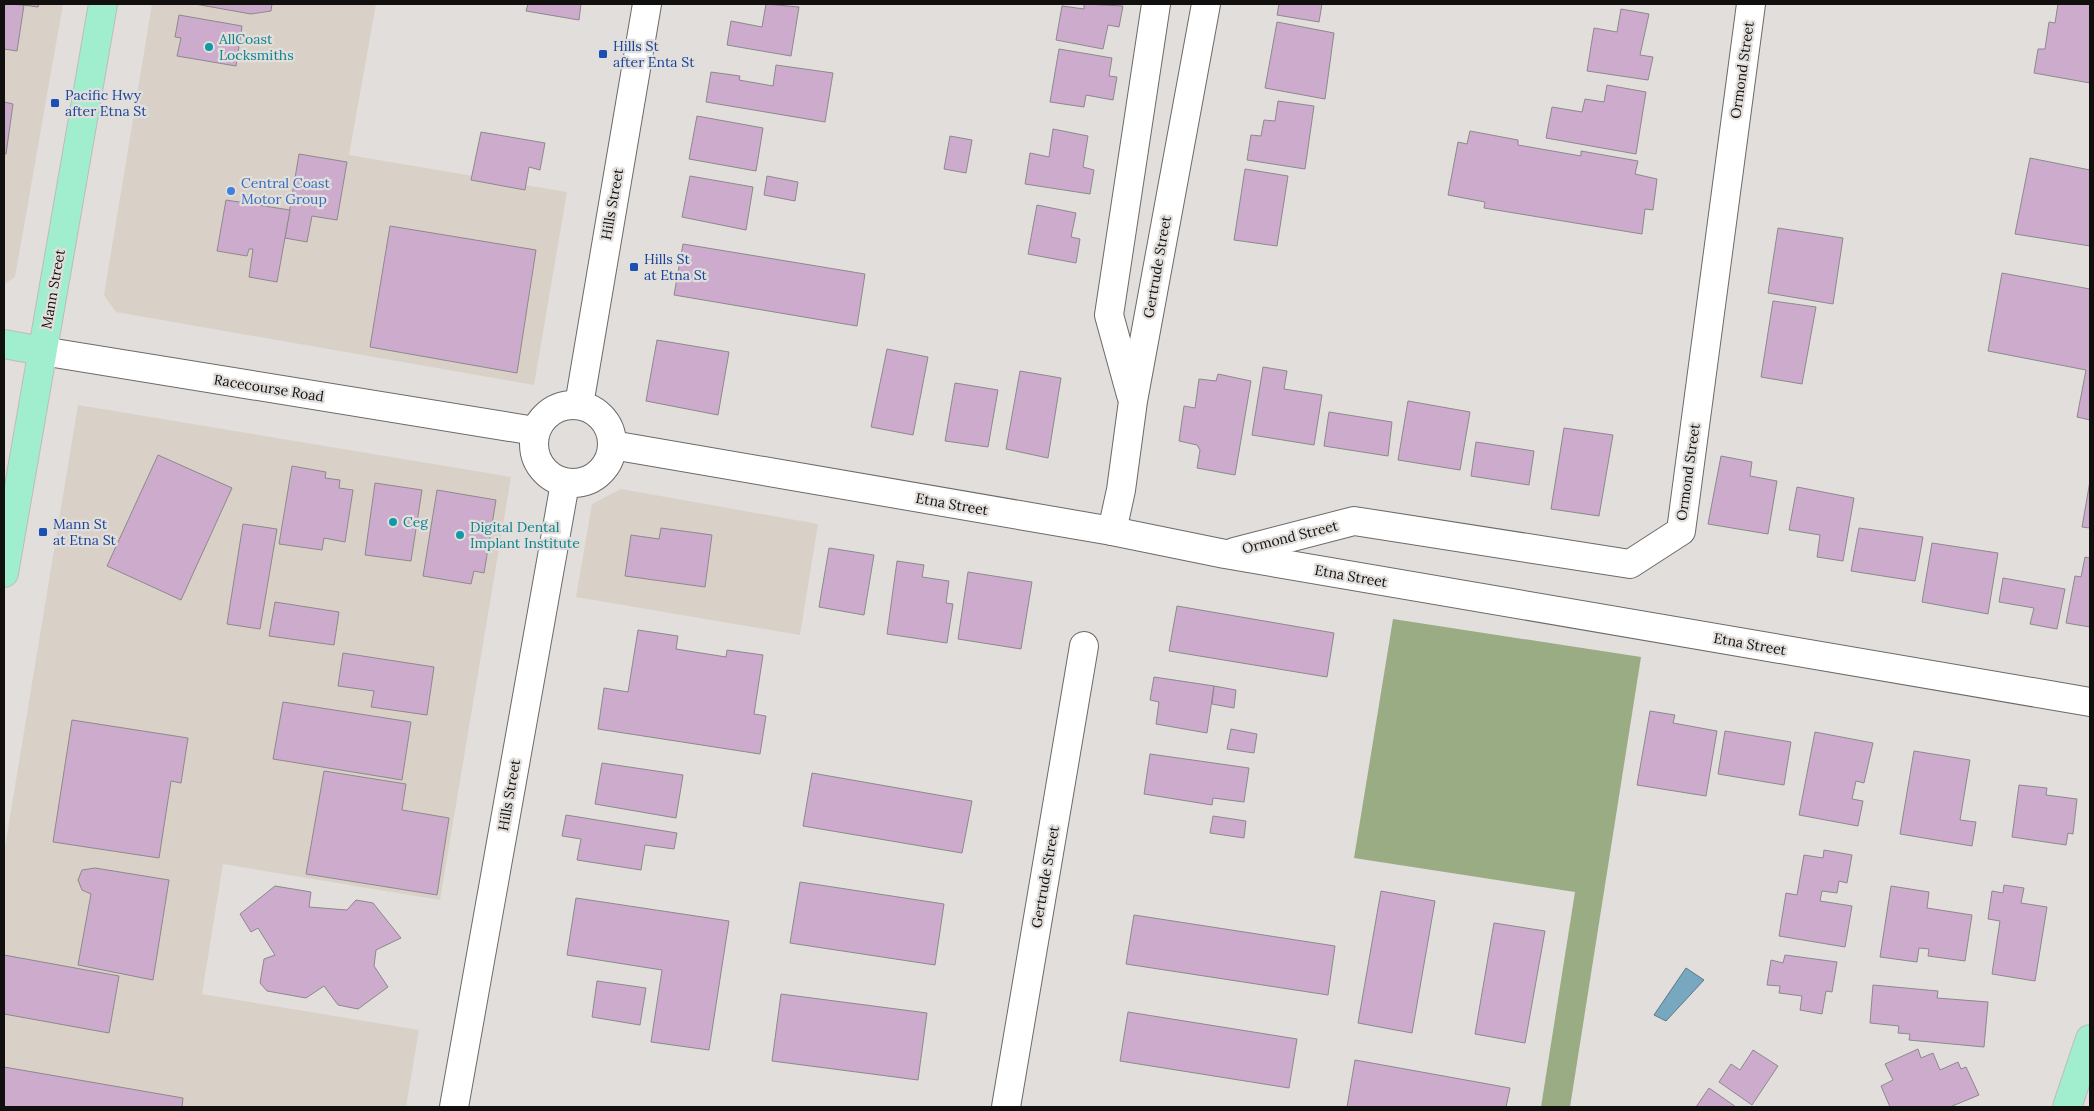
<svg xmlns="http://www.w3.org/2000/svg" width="2094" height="1111" viewBox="0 0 2094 1111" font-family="Lora,serif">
  <rect width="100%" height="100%" fill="#e1dedb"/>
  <g fill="#d9d1c8">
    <path d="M 4,4 L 63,4 L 15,277 L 4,284 Z"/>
    <path d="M 152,4 L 376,4 L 349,155 L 567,192 L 534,385 L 116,312 L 104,295 Z"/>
    <path d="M 78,405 L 511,477 L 440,900 L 223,864 L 202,994 L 419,1030 L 406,1107 L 4,1107 L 4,853 Z"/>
    <path d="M 621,489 L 818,524 L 800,635 L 576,597 L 592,504 Z"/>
  </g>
  <path fill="#9aac83" d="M 1393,619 L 1641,657 L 1570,1107 L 1541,1107 L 1575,892 L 1354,858 Z"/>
  <path fill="#77a8bf" stroke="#587a8a" d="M 1686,968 L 1704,980 L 1666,1021 L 1654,1015 Z"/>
  <g fill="#cdabcd" stroke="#8c898c">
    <path d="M 4,4 L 24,5 L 17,51 L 4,49 Z"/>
    <path d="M 16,4 L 39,4 L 38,7 Z"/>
    <path d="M 195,4 L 272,4 L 271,11 L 251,14 Z"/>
    <path d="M 528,4 L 581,4 L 579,20 L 526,11 Z"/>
    <path d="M 766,4 L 799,7 L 791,56 L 727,45 L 731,21 L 762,27 Z"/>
    <path d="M 1084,4 L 1123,6 L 1119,27 L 1108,25 L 1103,49 L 1056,40 L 1062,6 L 1084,9 Z"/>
    <path d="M 1279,4 L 1322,4 L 1319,22 L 1277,15 Z"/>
    <path d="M 2058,4 L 2090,4 L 2090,83 L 2034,73 L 2038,49 L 2045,49 L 2049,22 L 2055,23 Z"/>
    <path d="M 1621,9 L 1649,14 L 1640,55 L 1653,57 L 1648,80 L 1587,71 L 1594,28 L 1617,32 Z"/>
    <path d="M 179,15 L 242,26 L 236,66 L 177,56 L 181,38 L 175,37 Z"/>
    <path d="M 1277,22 L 1334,33 L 1325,99 L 1265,88 Z"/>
    <path d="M 1059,49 L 1112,58 L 1109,76 L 1117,77 L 1113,100 L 1086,95 L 1084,107 L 1050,102 Z"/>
    <path d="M 776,65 L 833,73 L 825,122 L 706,102 L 711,72 L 740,76 L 739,80 L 773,86 Z"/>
    <path d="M 1607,85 L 1646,92 L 1636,154 L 1546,138 L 1552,107 L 1582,112 L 1585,99 L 1604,102 Z"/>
    <path d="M 1278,101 L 1314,106 L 1305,169 L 1247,160 L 1251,135 L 1261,136 L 1264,120 L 1275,121 Z"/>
    <path d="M 4,102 L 13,104 L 6,154 L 4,154 Z"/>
    <path d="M 697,116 L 763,128 L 756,171 L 689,159 Z"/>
    <path d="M 1053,129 L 1088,136 L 1083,167 L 1094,170 L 1090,194 L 1025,184 L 1030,153 L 1049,157 Z"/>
    <path d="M 1470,131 L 1518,140 L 1518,145 L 1581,156 L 1581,151 L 1638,161 L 1635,174 L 1657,179 L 1653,210 L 1645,209 L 1642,234 L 1484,208 L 1485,202 L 1448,195 L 1458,142 L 1467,144 Z"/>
    <path d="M 481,132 L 545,143 L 540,170 L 529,167 L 525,190 L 471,180 Z"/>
    <path d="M 950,136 L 972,140 L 966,173 L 944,169 Z"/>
    <path d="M 299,154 L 347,162 L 337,220 L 312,216 L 307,242 L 285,238 Z"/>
    <path d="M 2030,158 L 2090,170 L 2090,246 L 2015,234 Z"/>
    <path d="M 1245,169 L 1288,176 L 1277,246 L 1234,240 Z"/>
    <path d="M 690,176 L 753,187 L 746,230 L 682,217 Z"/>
    <path d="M 767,176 L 798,182 L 795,201 L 764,195 Z"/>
    <path d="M 226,200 L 290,210 L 277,282 L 249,277 L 253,249 L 249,249 L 247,256 L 217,251 Z"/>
    <path d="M 1037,205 L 1076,213 L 1071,237 L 1080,239 L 1076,263 L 1028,254 Z"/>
    <path d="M 390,226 L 536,250 L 517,373 L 370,347 Z"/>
    <path d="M 1778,228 L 1843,238 L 1833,304 L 1768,293 Z"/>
    <path d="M 683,244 L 865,274 L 857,326 L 674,295 Z"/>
    <path d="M 2002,273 L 2090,289 L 2090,420 L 2077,417 L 2086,370 L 1988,351 Z"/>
    <path d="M 1773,301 L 1816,307 L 1802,384 L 1761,377 Z"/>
    <path d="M 657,340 L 729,352 L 718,415 L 646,401 Z"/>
    <path d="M 887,349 L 928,357 L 913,435 L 871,427 Z"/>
    <path d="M 1263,367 L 1287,371 L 1284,389 L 1322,395 L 1314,445 L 1252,435 Z"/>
    <path d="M 1020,371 L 1061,378 L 1048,458 L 1006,449 Z"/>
    <path d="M 1218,374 L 1251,381 L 1235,475 L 1197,468 L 1200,450 L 1197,445 L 1179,441 L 1184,406 L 1195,408 L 1199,379 L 1216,381 Z"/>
    <path d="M 955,383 L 998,390 L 988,447 L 945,441 Z"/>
    <path d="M 1408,401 L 1470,412 L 1460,470 L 1398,460 Z"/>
    <path d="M 1329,412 L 1392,422 L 1388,456 L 1324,446 Z"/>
    <path d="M 1564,428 L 1613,435 L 1599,516 L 1551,509 Z"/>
    <path d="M 1476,442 L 1534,451 L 1529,485 L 1471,476 Z"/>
    <path d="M 158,455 L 232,488 L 181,600 L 107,566 Z"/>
    <path d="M 1721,456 L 1752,462 L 1750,476 L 1777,481 L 1768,534 L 1708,524 Z"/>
    <path d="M 292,466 L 326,472 L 325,478 L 340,480 L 339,488 L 353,490 L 345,542 L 324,538 L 322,550 L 279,544 Z"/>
    <path d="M 2090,481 L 2090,528 L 2082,527 Z"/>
    <path d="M 375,483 L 422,490 L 411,561 L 365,555 Z"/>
    <path d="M 1797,487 L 1854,498 L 1843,561 L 1817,557 L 1820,535 L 1789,530 Z"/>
    <path d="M 437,490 L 496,500 L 484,573 L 474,571 L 471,584 L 423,576 Z"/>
    <path d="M 243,524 L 277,529 L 260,629 L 227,624 Z"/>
    <path d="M 661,528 L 712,535 L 705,587 L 625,576 L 631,535 L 659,539 Z"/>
    <path d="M 1859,528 L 1923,537 L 1915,581 L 1851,571 Z"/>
    <path d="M 1932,543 L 1998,553 L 1988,614 L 1922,602 Z"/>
    <path d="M 829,548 L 874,555 L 864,615 L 819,607 Z"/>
    <path d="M 2085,557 L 2090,558 L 2090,627 L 2066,623 L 2075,576 L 2081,577 Z"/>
    <path d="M 897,561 L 924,565 L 922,577 L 949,581 L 946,603 L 953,604 L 947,643 L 887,634 Z"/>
    <path d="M 968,572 L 1032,582 L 1021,649 L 958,639 Z"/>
    <path d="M 2003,578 L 2065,589 L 2057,629 L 2030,624 L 2034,608 L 1999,602 Z"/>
    <path d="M 275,602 L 339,612 L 334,645 L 269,636 Z"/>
    <path d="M 1177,606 L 1334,633 L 1327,677 L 1169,651 Z"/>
    <path d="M 638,630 L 678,636 L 676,649 L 726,657 L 727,650 L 763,655 L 754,714 L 766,716 L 760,754 L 598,729 L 604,688 L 628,692 Z"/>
    <path d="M 343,653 L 434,667 L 427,715 L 371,707 L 374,691 L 338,686 Z"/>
    <path d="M 1154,677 L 1214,686 L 1207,733 L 1156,724 L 1159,702 L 1150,700 Z"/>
    <path d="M 1214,686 L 1236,690 L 1234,708 L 1212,704 Z"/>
    <path d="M 283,702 L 411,722 L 402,780 L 273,759 Z"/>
    <path d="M 1650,711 L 1675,715 L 1673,723 L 1717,731 L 1706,796 L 1637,785 Z"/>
    <path d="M 72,720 L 188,738 L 181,783 L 171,781 L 159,858 L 53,842 Z"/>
    <path d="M 1231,729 L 1257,734 L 1254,753 L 1227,749 Z"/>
    <path d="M 1725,731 L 1791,742 L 1784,785 L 1718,774 Z"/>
    <path d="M 1815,732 L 1873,743 L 1864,783 L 1856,781 L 1852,799 L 1863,801 L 1858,826 L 1799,815 Z"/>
    <path d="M 1914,751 L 1970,760 L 1960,820 L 1976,822 L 1972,846 L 1900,834 Z"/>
    <path d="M 1150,754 L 1249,768 L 1244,802 L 1213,798 L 1212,805 L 1144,794 Z"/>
    <path d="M 602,763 L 683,775 L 676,818 L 595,804 Z"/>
    <path d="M 324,771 L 406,784 L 402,810 L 449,818 L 437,895 L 306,874 Z"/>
    <path d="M 812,773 L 972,801 L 962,853 L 803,826 Z"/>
    <path d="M 2019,785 L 2047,788 L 2046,795 L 2077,799 L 2073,834 L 2068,833 L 2066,845 L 2012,837 Z"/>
    <path d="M 566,815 L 677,833 L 674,849 L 645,845 L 641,870 L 577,860 L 581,839 L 562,836 Z"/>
    <path d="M 1213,816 L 1246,821 L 1244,838 L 1210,833 Z"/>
    <path d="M 1824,850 L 1852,855 L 1847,883 L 1839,881 L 1837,893 L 1822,891 L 1820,901 L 1852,906 L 1845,947 L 1779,936 L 1786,893 L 1797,895 L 1804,855 L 1823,858 Z"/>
    <path d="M 95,868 L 169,880 L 153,980 L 78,965 L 91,894 L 82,890 L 78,880 L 82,870 Z"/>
    <path d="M 800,882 L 944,904 L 935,965 L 790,943 Z"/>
    <path d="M 2004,885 L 2024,888 L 2021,903 L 2047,907 L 2035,981 L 1992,974 L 2000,921 L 1988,919 L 1992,891 L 2003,893 Z"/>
    <path d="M 275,886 L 311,892 L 309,907 L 347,910 L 356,900 L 373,903 L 401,938 L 376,950 L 374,966 L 388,987 L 358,1009 L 338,1005 L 324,986 L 306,998 L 267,991 L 260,983 L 264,959 L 275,955 L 258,928 L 251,932 L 240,914 Z"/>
    <path d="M 1891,886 L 1929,892 L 1927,908 L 1972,915 L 1965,961 L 1928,956 L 1929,949 L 1919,948 L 1917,962 L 1880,957 Z"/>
    <path d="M 1381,891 L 1435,901 L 1412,1033 L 1358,1023 Z"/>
    <path d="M 576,898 L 729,921 L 709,1050 L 651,1042 L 662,970 L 567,955 Z"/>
    <path d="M 1134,915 L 1335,946 L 1328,995 L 1126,964 Z"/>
    <path d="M 1494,923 L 1545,931 L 1525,1043 L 1475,1034 Z"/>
    <path d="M 4,955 L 119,976 L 109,1033 L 4,1014 Z"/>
    <path d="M 1785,955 L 1837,962 L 1832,992 L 1826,991 L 1822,1014 L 1800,1010 L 1802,996 L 1779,993 L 1780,986 L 1767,985 L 1771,960 L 1783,963 Z"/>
    <path d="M 597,981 L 646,988 L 640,1025 L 592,1017 Z"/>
    <path d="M 1873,985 L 1938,991 L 1937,998 L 1988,1002 L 1984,1047 L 1909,1040 L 1910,1034 L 1898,1033 L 1899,1026 L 1870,1023 Z"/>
    <path d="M 781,994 L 927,1013 L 918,1080 L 772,1061 Z"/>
    <path d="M 1128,1012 L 1297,1039 L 1289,1088 L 1120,1061 Z"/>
    <path d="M 1918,1049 L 1921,1058 L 1933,1053 L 1940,1070 L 1958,1062 L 1961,1069 L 1966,1067 L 1979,1095 L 1950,1107 L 1890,1107 L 1881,1086 L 1893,1080 L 1885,1064 Z"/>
    <path d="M 1753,1050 L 1778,1066 L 1752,1105 L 1719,1082 L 1731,1064 L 1740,1070 Z"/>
    <path d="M 1355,1060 L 1510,1088 L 1506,1107 L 1347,1107 Z"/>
    <path d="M 4,1067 L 183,1098 L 182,1107 L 4,1107 Z"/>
    <path d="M 1709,1088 L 1736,1107 L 1696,1107 Z"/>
  </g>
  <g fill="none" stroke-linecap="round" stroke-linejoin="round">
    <g stroke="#6c6a67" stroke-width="30">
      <g id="minor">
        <path d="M 42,351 L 535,431"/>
        <path d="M 1131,395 L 1109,315 L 1156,4"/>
        <circle cx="573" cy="444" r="39"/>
        <path d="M 579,405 L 647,4"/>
        <path d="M 612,445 L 1112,531 L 1225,554 L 2090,702"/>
        <path d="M 1112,531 L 1121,490 L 1133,401 L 1206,4"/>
        <path d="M 1234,552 L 1354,521 L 1630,564 L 1681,531 L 1751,4"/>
        <path d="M 454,1107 L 565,483"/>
        <path d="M 1006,1107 L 1084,646"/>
      </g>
    </g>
    <g stroke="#bcbcbc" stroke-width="30">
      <g id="major">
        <path d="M 4,344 L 42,351"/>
        <path d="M 4,573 L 103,4"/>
        <path d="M 2067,1107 L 2090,1039"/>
      </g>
    </g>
    <use href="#minor" stroke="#fff" stroke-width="28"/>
    <use href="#major" stroke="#a0eece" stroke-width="28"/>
  </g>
  <g fill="#0f9aa8" stroke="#e1dedb" stroke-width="2">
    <circle cx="209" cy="47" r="5"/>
    <circle cx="393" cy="522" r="5"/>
    <circle cx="460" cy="535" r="5"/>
  </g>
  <g fill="#1a4fb4" stroke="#e1dedb" stroke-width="2">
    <rect x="598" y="49" width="10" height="10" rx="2.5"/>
    <rect x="50" y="98" width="10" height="10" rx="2.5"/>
    <rect x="629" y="262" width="10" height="10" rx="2.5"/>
    <rect x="38" y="527" width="10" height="10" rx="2.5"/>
  </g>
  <circle fill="#3f7fe0" stroke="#e1dedb" stroke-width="2" cx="231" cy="191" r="5"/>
  <g text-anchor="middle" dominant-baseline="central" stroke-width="4.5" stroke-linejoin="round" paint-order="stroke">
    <g font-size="14" fill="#0d838f" stroke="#e1dedb" text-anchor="start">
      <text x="219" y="39">AllCoast<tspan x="219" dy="16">Locksmiths</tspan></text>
      <text x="403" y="522">Ceg</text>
      <text x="470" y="527">Digital Dental<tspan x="470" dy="16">Implant Institute</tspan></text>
    </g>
    <g font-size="14" fill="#164399" stroke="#e1dedb" text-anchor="start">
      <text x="613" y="46">Hills St<tspan x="613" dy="16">after Enta St</tspan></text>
      <text x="65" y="95">Pacific Hwy<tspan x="65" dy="16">after Etna St</tspan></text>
      <text x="644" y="259">Hills St<tspan x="644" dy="16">at Etna St</tspan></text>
      <text x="53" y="524">Mann St<tspan x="53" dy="16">at Etna St</tspan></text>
    </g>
    <g font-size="14" fill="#11100f" stroke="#e1dedb">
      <text transform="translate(1742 70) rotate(-82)">Ormond Street</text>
      <text transform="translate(612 204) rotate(-80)">Hills Street</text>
      <text transform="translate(1157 267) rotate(-80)">Gertrude Street</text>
      <text transform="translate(53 289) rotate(-80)">Mann Street</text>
      <text transform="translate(269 388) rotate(9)">Racecourse Road</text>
      <text transform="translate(1688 472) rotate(-82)">Ormond Street</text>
      <text transform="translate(952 504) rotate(10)">Etna Street</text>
      <text transform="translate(1290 537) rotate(-14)">Ormond Street</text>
      <text transform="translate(1351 576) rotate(10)">Etna Street</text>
      <text transform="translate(1750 644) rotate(10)">Etna Street</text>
      <text transform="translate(509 795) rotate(-80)">Hills Street</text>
      <text transform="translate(1045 877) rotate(-80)">Gertrude Street</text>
    </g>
    <g font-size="14" fill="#366cbe" stroke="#e1dedb" text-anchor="start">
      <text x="241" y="183">Central Coast<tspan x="241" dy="16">Motor Group</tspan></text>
    </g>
  </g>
  <rect width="2094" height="1111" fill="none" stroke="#11100f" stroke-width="10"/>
</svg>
